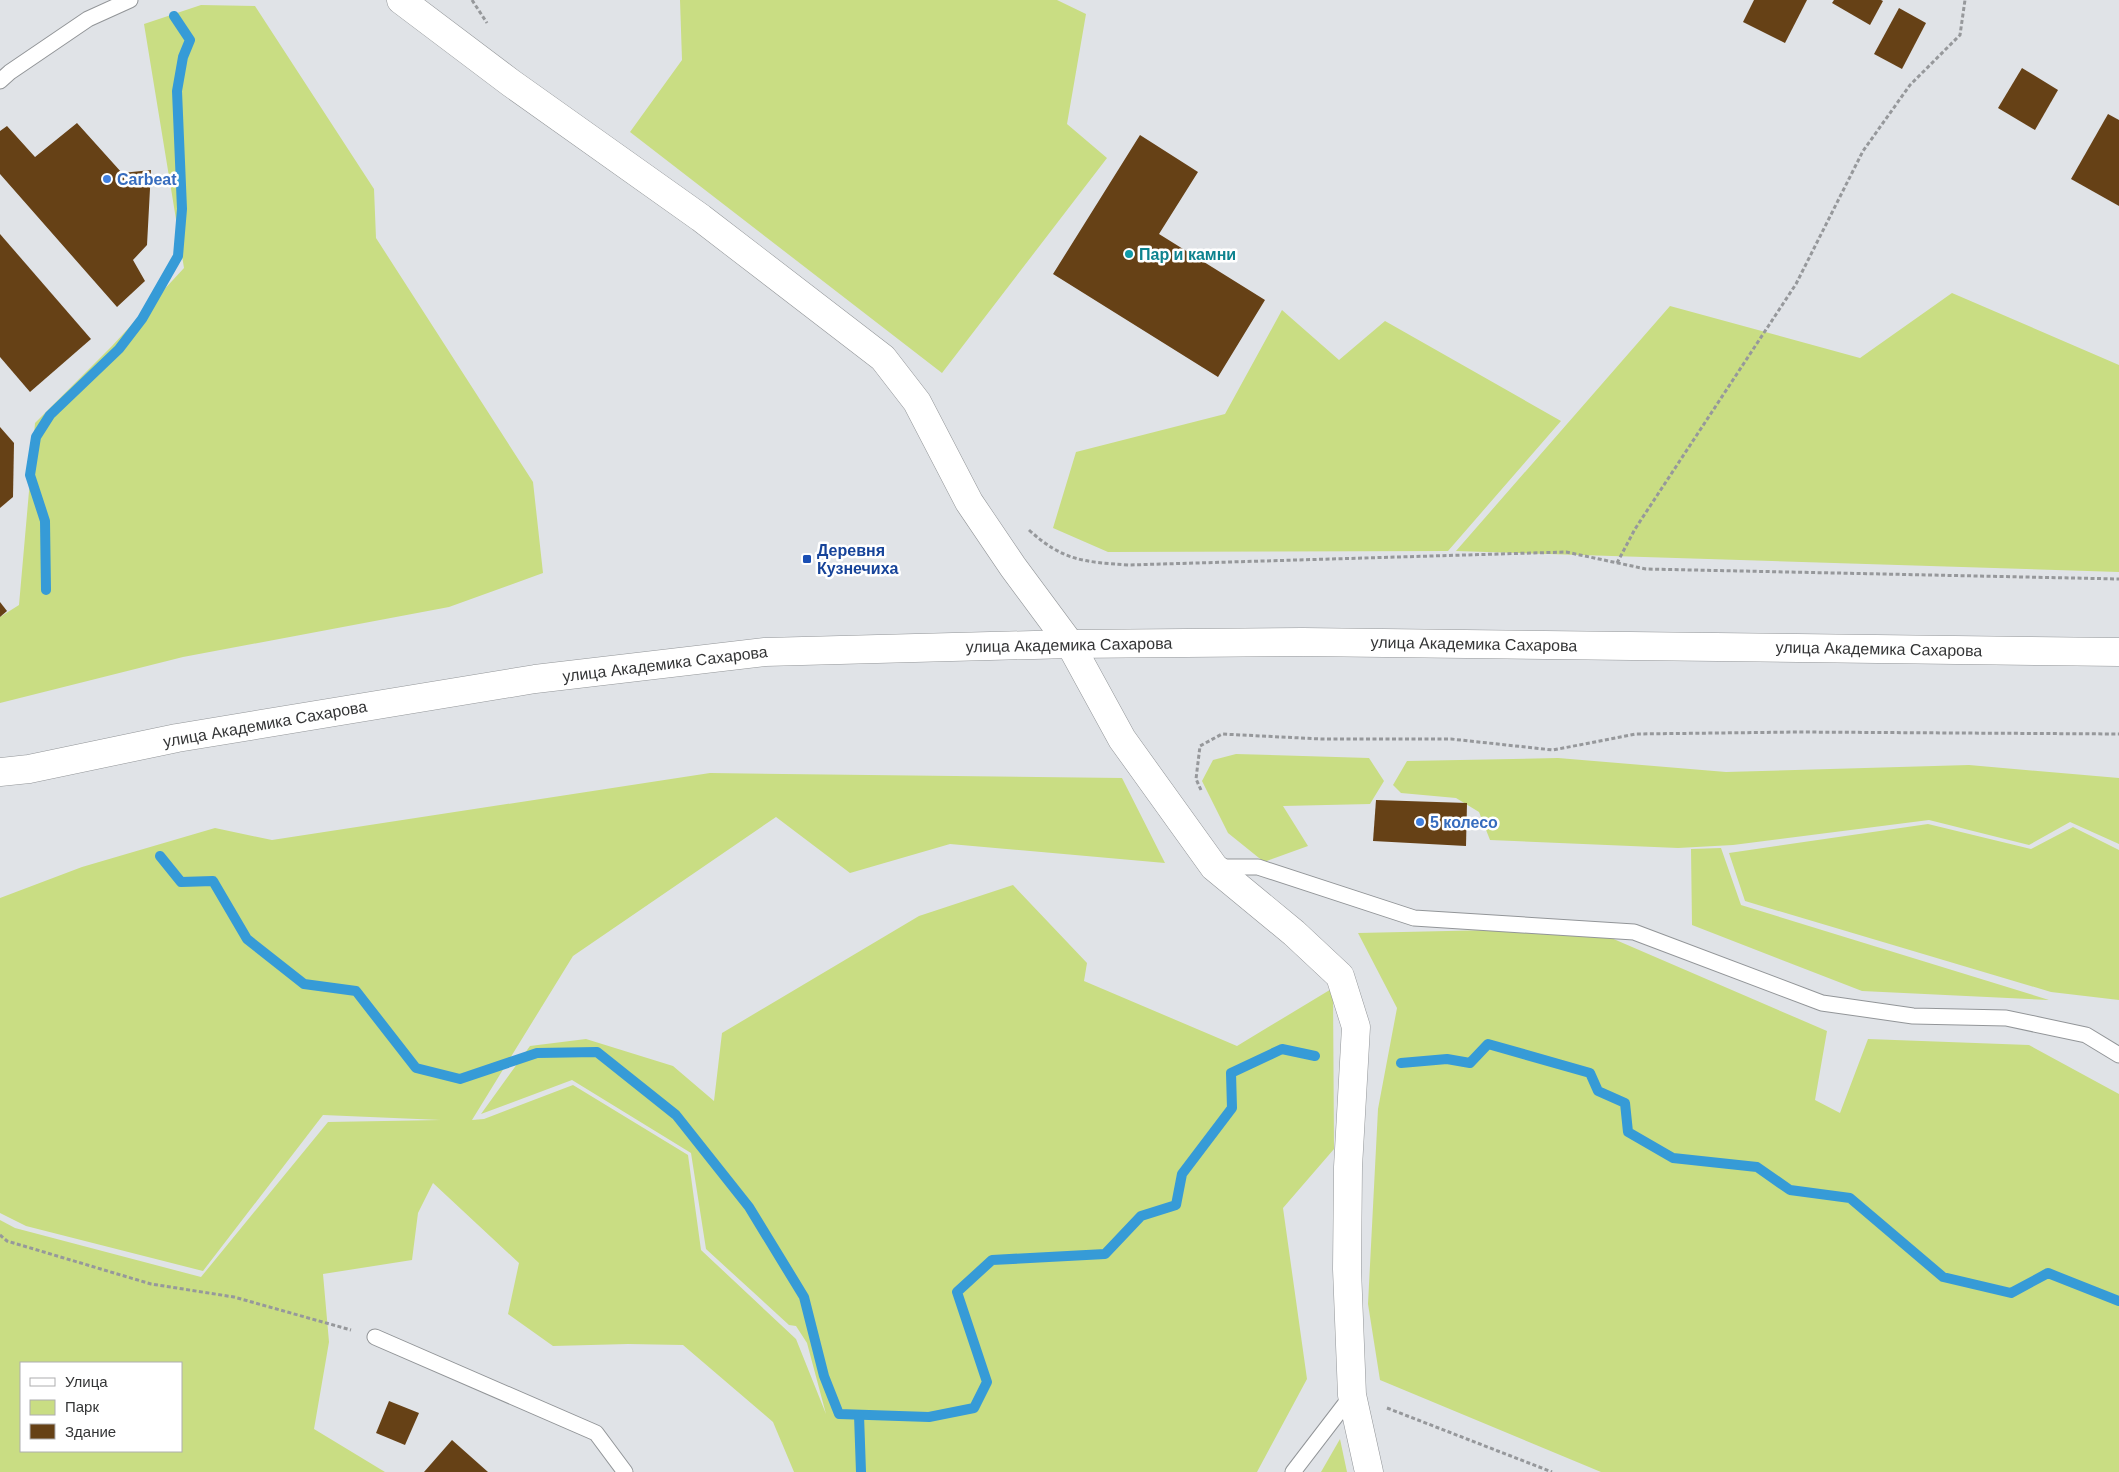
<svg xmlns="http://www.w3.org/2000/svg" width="2119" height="1472" viewBox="0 0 2119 1472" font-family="Arial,sans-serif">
  <rect width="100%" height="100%" fill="#e0e3e7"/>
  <g fill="#c9dd83" fill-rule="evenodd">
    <path d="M 680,0 L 1057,0 L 1086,14 L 1067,124 L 1107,158 L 942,373 L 630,132 L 682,60 Z"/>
    <path d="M 201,5 L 255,6 L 374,189 L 376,238 L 533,482 L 543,573 L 449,607 L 183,657 L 0,703 L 0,617 L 19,605 L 35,423 L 112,346 L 184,268 L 144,24 Z"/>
    <path d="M 1952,293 L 2119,365 L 2119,572 L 1456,551 L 1670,306 L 1860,358 Z"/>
    <path d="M 1282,310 L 1339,360 L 1385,321 L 1561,421 L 1448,551 L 1108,552 L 1053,528 L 1076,452 L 1225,414 Z"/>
    <path d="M 1236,754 L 1369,758 L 1384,781 L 1370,804 L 1283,806 L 1308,846 L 1264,862 L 1228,833 L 1202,781 L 1213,760 Z"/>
    <path d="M 1558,758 L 1726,772 L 1969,765 L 2119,778 L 2119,844 L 2070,822 L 2029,845 L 1929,820 L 1733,845 L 1678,848 L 1490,840 L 1479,812 L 1456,798 L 1401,793 L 1393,785 L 1407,761 Z"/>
    <path d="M 710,773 L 1122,778 L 1165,863 L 950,844 L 850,873 L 776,817 L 573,956 L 472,1120 L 484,1119 L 573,1085 L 688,1155 L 701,1250 L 796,1339 L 826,1414 L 807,1343 L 796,1326 L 789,1325 L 706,1249 L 691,1153 L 572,1080 L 481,1114 L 530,1046 L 586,1039 L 673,1066 L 714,1101 L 722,1033 L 919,916 L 1013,885 L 1087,963 L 1084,981 L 1237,1046 L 1333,988 L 1334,1149 L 1283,1208 L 1307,1379 L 1257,1472 L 794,1472 L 773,1422 L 683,1345 L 628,1344 L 553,1346 L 508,1314 L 519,1263 L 433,1183 L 418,1213 L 412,1260 L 323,1274 L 329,1342 L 314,1429 L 385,1472 L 0,1472 L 0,1220 L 15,1228 L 201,1277 L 328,1122 L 441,1120 L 323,1115 L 203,1271 L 26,1226 L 0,1213 L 0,898 L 82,867 L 215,828 L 272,840 ZM 21,1363 L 181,1363 L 181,1451 L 21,1451 Z"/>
    <path d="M 1928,824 L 2031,849 L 2073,827 L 2119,850 L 2119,1000 L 2051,992 L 1745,901 L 1729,853 Z"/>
    <path d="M 1721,848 L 1741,905 L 2049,1000 L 1862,991 L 1692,925 L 1691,849 Z"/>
    <path d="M 1588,928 L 1827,1031 L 1815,1100 L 1840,1113 L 1868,1039 L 2029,1045 L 2119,1094 L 2119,1472 L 1601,1472 L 1380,1380 L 1368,1304 L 1378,1109 L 1397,1008 L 1358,933 Z"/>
    <path d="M 1340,1439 L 1347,1472 L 1321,1472 Z"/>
  </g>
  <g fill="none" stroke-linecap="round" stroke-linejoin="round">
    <g stroke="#369bd7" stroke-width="10">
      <path d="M 46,590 L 45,521 L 30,475 L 36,437 L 50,415 L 119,349 L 142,319 L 178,256 L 182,209 L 177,91 L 183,57 L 190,40 L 174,16"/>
      <path d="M 160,856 L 181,882 L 213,881 L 247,939 L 304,984 L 356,991 L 416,1068 L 460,1079 L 537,1053 L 597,1052 L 676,1115 L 749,1207 L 804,1297 L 824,1376 L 839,1414 L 929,1417 L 974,1408 L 987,1382 L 957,1292 L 992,1260 L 1105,1254 L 1141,1216 L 1176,1205 L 1182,1174 L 1232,1108 L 1231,1073 L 1282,1049 L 1315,1056"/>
      <path d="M 1401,1063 L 1447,1059 L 1470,1063 L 1488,1044 L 1590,1073 L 1598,1091 L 1625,1103 L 1628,1132 L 1673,1158 L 1757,1167 L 1790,1190 L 1850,1198 L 1943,1277 L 2011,1293 L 2048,1273 L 2119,1301"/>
      <path d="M 859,1415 L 861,1472"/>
    </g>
  </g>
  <g fill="#664116">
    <path d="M 1754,0 L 1807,0 L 1785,43 L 1743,22 Z"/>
    <path d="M 1834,0 L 1881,0 L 1883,1 L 1870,25 L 1832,3 Z"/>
    <path d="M 1899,8 L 1926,23 L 1902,69 L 1874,54 Z"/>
    <path d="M 2022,68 L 2058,90 L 2035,130 L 1998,108 Z"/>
    <path d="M 2108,114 L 2119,120 L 2119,206 L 2071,179 Z"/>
    <path d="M 77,123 L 122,173 L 151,170 L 147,245 L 133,260 L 145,281 L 117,307 L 0,174 L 0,131 L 7,126 L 35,157 Z"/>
    <path d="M 1140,135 L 1198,172 L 1159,234 L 1265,300 L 1218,377 L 1053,274 Z"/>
    <path d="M 0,234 L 91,339 L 30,392 L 0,357 Z"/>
    <path d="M 0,427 L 14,443 L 13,497 L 0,508 Z"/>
    <path d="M 0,602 L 7,611 L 0,617 Z"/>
    <path d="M 1376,800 L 1467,803 L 1466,846 L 1373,841 Z"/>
    <path d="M 389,1401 L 419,1413 L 405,1445 L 376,1433 Z"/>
    <path d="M 452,1440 L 488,1472 L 424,1472 Z"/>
  </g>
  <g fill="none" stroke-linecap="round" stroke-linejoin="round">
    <g stroke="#929598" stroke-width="17">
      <g id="lane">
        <path d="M 0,81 L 10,72 L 88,19 L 130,0"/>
        <path d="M 1215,867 L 1258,867 L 1414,918 L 1634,932 L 1822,1003 L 1913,1016 L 2006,1018 L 2086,1035 L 2119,1055"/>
        <path d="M 375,1337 L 596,1433 L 625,1472"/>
        <path d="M 1293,1472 L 1352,1395"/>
      </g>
    </g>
    <g stroke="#929598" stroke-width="29">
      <path id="street" d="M 401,0 L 511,83 L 701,218 L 883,358 L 917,402 L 969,502 L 1013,567 L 1070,644 L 1122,739 L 1214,867 L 1294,933 L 1340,976 L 1356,1027 L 1348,1167 L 1347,1269 L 1352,1395 L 1369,1472"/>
    </g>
    <g stroke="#929598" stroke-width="29">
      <path id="secondary" d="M 0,772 L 29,769 L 177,738 L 535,679 L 765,652 L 1070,644 L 1303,642 L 2119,652"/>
    </g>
    <g stroke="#96989b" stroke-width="3" stroke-dasharray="4 2.5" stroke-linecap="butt">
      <path d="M 472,0 L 487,23"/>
      <path d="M 1029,530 C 1063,561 1084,562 1129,565 L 1566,552 L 1646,569 L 2119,579"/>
      <path d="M 1617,563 L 1635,529 L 1796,284 L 1863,151 L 1910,85 L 1960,35 L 1965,0"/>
      <path d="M 1201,790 L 1196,779 L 1200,746 L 1222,734 L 1321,739 L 1451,739 L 1553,750 L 1636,734 L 1798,732 L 2119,734"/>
      <path d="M 0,1235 L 7,1241 L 151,1284 L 234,1297 L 351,1330"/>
      <path d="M 1387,1408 L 1552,1472"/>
    </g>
    <use href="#lane" stroke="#fff" stroke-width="15"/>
    <use href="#street" stroke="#fff" stroke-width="28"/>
    <use href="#secondary" stroke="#fff" stroke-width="28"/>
  </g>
  <g fill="#3f7fe0" stroke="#fff" stroke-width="2">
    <circle cx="107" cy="179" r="5"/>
    <circle cx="1420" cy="822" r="5"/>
  </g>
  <circle fill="#0f9aa8" stroke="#fff" stroke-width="2" cx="1129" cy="254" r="5"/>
  <rect fill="#1a4fb4" stroke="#fff" stroke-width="2" x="802" y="554" width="10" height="10" rx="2.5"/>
  <g text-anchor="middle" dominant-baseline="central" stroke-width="5" stroke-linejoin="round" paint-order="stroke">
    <g font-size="16" font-weight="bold" fill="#366cbe" stroke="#fff" text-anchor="start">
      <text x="117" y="179">Carbeat</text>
      <text x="1430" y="822">5 колесо</text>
    </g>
    <g font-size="16" font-weight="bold" fill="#0d838f" stroke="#fff" text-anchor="start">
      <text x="1139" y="254">Пар и камни</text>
    </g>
    <g font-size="16" font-weight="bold" fill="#164399" stroke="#fff" text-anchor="start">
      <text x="817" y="550">Деревня<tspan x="817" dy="18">Кузнечиха</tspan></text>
    </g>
    <g font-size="16" fill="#343536" stroke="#fff">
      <text transform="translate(1474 644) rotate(1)">улица Академика Сахарова</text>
      <text transform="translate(1069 645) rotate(-1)">улица Академика Сахарова</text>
      <text transform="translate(1879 649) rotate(1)">улица Академика Сахарова</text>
      <text transform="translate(665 664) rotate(-7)">улица Академика Сахарова</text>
      <text transform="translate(265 724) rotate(-10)">улица Академика Сахарова</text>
    </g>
  </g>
  <rect x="20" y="1362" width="162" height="90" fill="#ffffff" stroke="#aeaeaf"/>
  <rect x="30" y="1378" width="25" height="8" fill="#ffffff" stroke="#aeaeaf"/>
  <text x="65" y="1387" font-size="15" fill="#343536">Улица</text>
  <rect x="30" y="1400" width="25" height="15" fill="#c9dd83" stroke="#aeaeaf"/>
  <text x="65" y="1412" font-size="15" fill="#343536">Парк</text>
  <rect x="30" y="1424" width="25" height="15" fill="#664116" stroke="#aeaeaf"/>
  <text x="65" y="1437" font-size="15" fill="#343536">Здание</text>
</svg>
